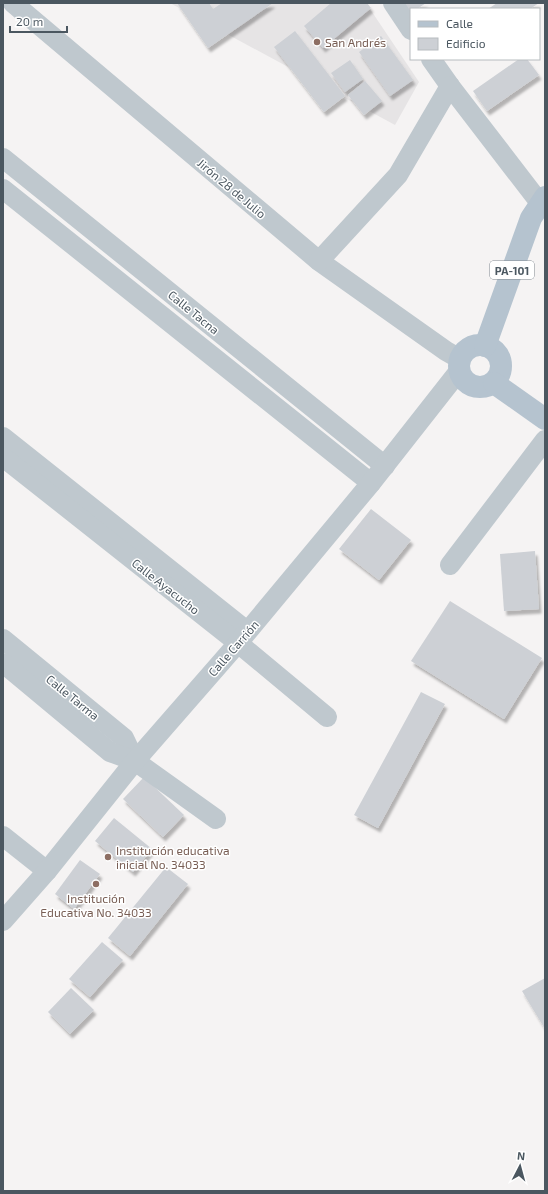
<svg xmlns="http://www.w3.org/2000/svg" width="548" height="1194" viewBox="0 0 548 1194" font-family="'Exo 2',sans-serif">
  <defs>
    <filter id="shadow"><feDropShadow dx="2.5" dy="4.5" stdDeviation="1" flood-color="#0004"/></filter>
  </defs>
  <rect width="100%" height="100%" fill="#f5f3f3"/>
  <path fill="#e6e4e5" d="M 170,3 L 366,3 L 419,82 L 395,125 Z"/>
  <g fill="#cdd0d5" filter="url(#shadow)">
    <path d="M 177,3 L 209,3 L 213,9 L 222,3 L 273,3 L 208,48 Z"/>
    <path d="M 331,3 L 367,3 L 371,8 L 323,48 L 304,26 Z"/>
    <path d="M 401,3 L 426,3 L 417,9 L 411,9 L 411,13 Z"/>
    <path d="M 497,3 L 539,3 L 530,9 L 488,9 Z"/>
    <path d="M 295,31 L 345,96 L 324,112 L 274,47 Z"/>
    <path d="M 381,36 L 413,80 L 390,96 L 359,52 Z"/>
    <path d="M 519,59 L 527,59 L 539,75 L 487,111 L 473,91 Z"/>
    <path d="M 350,60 L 363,79 L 345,92 L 331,73 Z"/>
    <path d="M 365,81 L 382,101 L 364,115 L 348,95 Z"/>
    <path d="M 371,509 L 411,540 L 379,580 L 339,549 Z"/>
    <path d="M 535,551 L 539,609 L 504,611 L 500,554 Z"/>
    <path d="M 450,601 L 542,658 L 504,719 L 411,661 Z"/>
    <path d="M 421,692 L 445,704 L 378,828 L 354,815 Z"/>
    <path d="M 144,777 L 184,815 L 163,837 L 123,799 Z"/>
    <path d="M 114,818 L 152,849 L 133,872 L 95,841 Z"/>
    <path d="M 80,860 L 100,874 L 74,909 L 55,894 Z"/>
    <path d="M 166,867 L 188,884 L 130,956 L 108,938 Z"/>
    <path d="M 102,942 L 123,960 L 90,997 L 69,979 Z"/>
    <path d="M 545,978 L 545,1029 L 522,991 Z"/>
    <path d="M 71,988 L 94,1010 L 70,1034 L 48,1012 Z"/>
  </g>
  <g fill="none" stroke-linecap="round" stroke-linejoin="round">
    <g stroke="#bfc8ce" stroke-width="20">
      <path d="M 13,3 L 319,261 L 446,351 L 460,359"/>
      <path d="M 393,3 L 411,30"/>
      <path d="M 431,59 L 450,86 L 540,203"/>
      <path d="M 3,158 L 385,466"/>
      <path d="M 3,189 L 371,483"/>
      <path d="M 319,261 L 398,175 L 450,86"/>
      <path d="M 3,437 L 247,631"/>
      <path d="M 3,457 L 238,643 L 327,717"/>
      <path d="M 450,565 L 545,440"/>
      <path d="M 3,639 L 124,738 L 135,761"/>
      <path d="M 3,663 L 110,752 L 135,761 L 216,819"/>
      <path d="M 3,836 L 47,871"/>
      <path d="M 3,921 L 47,871 L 135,761 L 238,643 L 371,483 L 459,371"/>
    </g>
    <g stroke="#b5c3cf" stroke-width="22">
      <circle cx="480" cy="366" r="21"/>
      <path d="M 485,346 L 531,218 L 545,197"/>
      <path d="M 494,383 L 545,419"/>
    </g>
  </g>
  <g fill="#8d6e63" stroke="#fff" stroke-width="1.5">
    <circle cx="317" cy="42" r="4"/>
    <circle cx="108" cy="857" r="4"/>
    <circle cx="96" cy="884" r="4"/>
  </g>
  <g text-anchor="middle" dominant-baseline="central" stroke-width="3" stroke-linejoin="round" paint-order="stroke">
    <rect fill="#fff" stroke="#818990" stroke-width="1" x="490" y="261" width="44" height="18" rx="3"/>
    <g font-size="11" font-weight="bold" fill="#4b5760">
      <text x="512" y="270">PA-101</text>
    </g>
    <g font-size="12" fill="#785e54" stroke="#fff" text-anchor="start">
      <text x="325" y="42">San Andrés</text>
      <text x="116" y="850">Institución educativa<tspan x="116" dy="14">inicial No. 34033</tspan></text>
      <text x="96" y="898" text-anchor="middle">Institución<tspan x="96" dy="14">Educativa No. 34033</tspan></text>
    </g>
    <g font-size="12" fill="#4b5760" stroke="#fff">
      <text transform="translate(232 188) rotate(40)">Jirón 28 de Julio</text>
      <text transform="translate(194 312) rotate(39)">Calle Tacna</text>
      <text transform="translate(166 586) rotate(38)">Calle Ayacucho</text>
      <text transform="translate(233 648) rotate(-49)">Calle Carrión</text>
      <text transform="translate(73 697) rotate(39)">Calle Tarma</text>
    </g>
  </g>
  <rect width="548" height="1194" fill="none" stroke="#4b5760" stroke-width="8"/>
  <rect x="410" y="8" width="130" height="52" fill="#ffffff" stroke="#b7bcbf"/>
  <rect x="418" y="21" width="20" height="6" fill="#b5c3cf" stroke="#b7bcbf"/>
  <text x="446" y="28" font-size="12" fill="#4b5760">Calle</text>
  <rect x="418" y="38" width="20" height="12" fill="#cdd0d5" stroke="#b7bcbf"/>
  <text x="446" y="48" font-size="12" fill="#4b5760">Edificio</text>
  <g transform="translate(520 1166) rotate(6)" stroke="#ffffff" stroke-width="3" paint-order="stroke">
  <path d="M0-3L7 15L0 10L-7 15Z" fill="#4b5760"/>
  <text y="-6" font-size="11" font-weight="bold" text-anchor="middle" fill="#4b5760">N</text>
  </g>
  <path d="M10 26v6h57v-6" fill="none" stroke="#4b5760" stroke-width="2"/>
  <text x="16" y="26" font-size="12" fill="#4b5760" stroke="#ffffff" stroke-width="3" paint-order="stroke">20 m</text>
</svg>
